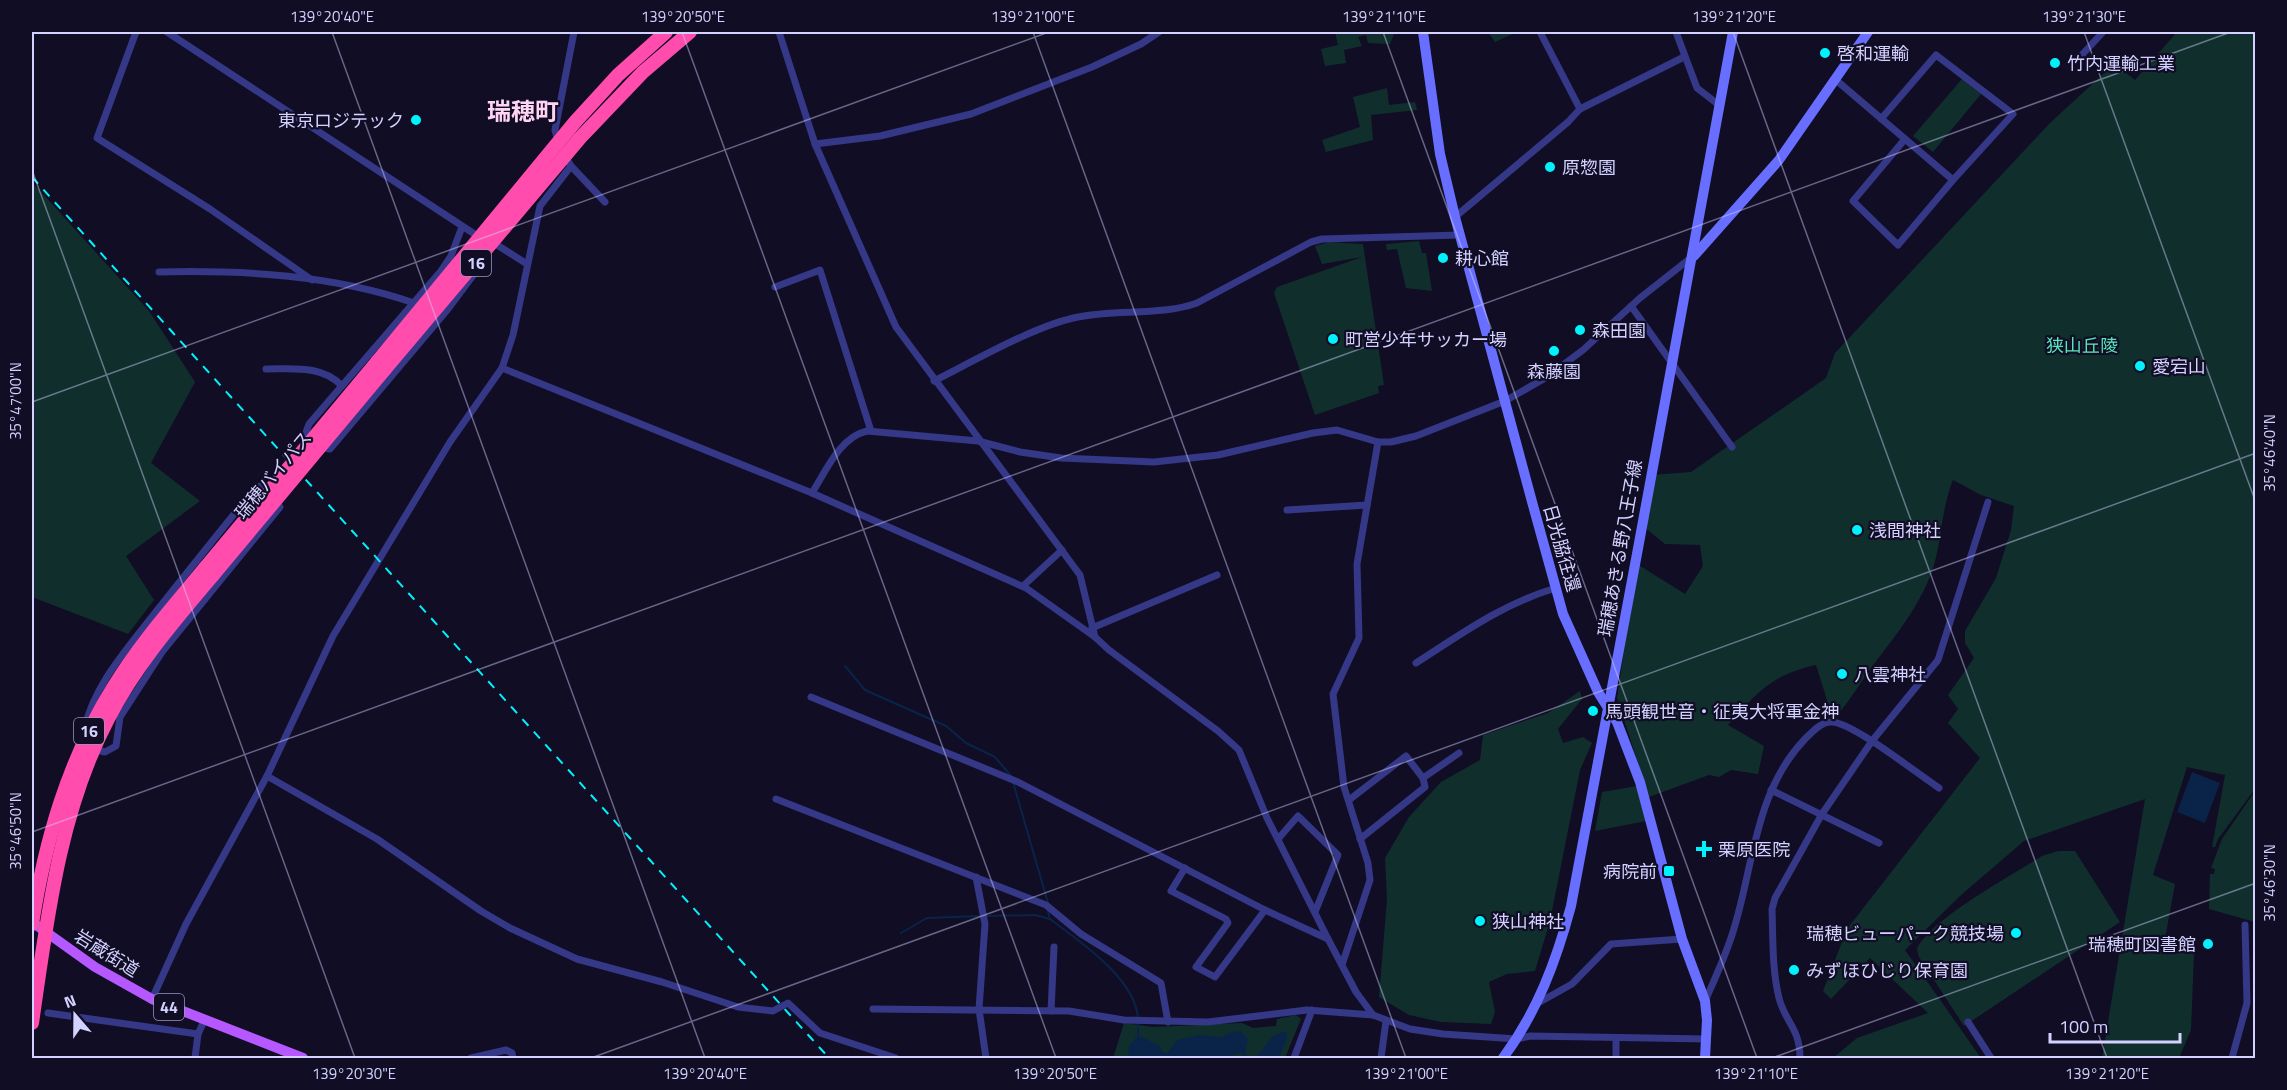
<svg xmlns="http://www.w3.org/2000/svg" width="2287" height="1090" viewBox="0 0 2287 1090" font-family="'Titillium Web','Noto Sans JP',sans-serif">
  <rect width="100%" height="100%" fill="#100d25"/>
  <g fill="#102f2c">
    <path d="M 1335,32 L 1392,32 L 1394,34 L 1390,44 L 1368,43 L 1366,35 L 1358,37 L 1362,46 L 1344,50 L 1346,63 L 1325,66 L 1321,49 L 1338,45 Z"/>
    <path d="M 1488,32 L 1517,32 L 1495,42 Z"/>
    <path d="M 2177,32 L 2255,32 L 2255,789 L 2218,839 L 2215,847 L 2212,847 L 2225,775 L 2187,767 L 2153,875 L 2175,884 L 2163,950 L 2194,954 L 2191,1030 L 2179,1058 L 2102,1058 L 2145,799 L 2024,841 L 1960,896 L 1905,950 L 1981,1058 L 1833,1058 L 1857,1038 L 1928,1013 L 1870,958 L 1831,999 L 1823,991 L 1847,929 L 1980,758 L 1948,723 L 1958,709 L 1948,695 L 1974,658 L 1965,643 L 1965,631 L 1996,578 L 2011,530 L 2014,506 L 1981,495 L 1953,480 C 1940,512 1942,546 1931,574 C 1916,613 1890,642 1866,675 C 1855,691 1847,705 1833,719 L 1816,665 C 1771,675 1758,692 1728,725 L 1764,746 L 1758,774 L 1731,770 L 1719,777 L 1709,775 L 1649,797 L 1617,698 L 1637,564 L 1685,594 L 1703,566 L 1700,545 L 1665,544 L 1643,526 L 1652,475 L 1691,472 L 1826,378 L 1835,353 L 2050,123 L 2114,64 L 2135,80 Z"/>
    <path d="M 1962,79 L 1981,94 L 1933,152 L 1913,136 Z"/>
    <path d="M 1387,88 L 1389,105 L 1415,102 L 1417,110 L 1371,115 L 1373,140 L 1326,152 L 1322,140 L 1360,127 L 1353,97 Z"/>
    <path d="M 32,182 L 149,311 L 195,382 L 151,463 L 200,501 L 126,556 L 154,600 L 128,634 L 32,597 Z"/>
    <path d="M 1419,241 L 1422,253 L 1426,253 L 1432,291 L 1406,288 L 1397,249 L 1387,250 L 1386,244 Z"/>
    <path d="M 1329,242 L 1363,244 L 1384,385 L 1378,386 L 1379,393 L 1315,415 L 1274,293 L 1277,287 L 1362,257 L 1322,264 L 1315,246 Z"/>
    <path d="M 1580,691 L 1582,699 L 1558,729 L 1563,743 L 1583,737 L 1592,743 L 1580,770 L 1550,921 L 1535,971 L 1507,974 L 1489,982 L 1495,1012 L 1491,1024 L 1441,1022 L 1409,1015 L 1379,997 L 1387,899 L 1385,858 L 1409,817 L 1441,782 L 1480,760 L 1483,735 L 1548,713 Z"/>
    <path d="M 1637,786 L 1646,821 L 1595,831 L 1602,792 Z"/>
    <path d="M 2255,791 L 2255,922 L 2209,909 L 2210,874 L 2214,874 L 2215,869 L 2211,868 L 2222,839 Z"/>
    <path d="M 2058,851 L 2075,851 L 2120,922 L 1964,1026 L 1919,957 L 1917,949 C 1930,919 2011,876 2042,856 Z"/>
    <path d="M 1296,1015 L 1301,1019 L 1285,1058 L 1113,1058 L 1124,1023 L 1153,1027 L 1242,1023 L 1253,1028 L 1276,1026 L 1277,1019 Z"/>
  </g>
  <g fill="#092448">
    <path d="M 2192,772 L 2220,783 L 2205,823 L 2177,812 Z"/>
    <path d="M 1241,1031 L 1248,1039 L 1245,1053 L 1250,1058 L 1246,1058 L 1240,1053 L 1222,1058 L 1128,1058 L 1129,1046 L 1138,1035 L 1160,1046 L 1162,1052 L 1167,1053 L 1177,1040 L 1199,1035 L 1221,1037 L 1232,1032 Z"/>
    <path d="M 1286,1031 L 1287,1039 L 1279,1058 L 1256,1058 L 1273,1036 Z"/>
  </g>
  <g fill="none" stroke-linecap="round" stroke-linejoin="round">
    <g stroke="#092448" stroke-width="2">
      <path d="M 845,666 L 865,690 L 946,726 L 966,743 L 995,757 L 1011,776"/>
      <path d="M 1013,782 L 1048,903"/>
      <path d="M 1047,908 L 1050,919 C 1079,941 1135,978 1138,1018"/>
      <path d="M 987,916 L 1035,915 L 1050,919"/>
      <path d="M 901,933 L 927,918 L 981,916"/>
      <path d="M 1138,1023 L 1138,1035"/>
    </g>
    <g stroke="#353787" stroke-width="7">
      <path d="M 136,32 L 97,138 L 210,209 L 312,280"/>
      <path d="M 167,32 L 479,237"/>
      <path d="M 779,32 L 815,144 L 896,327 L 1080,575 L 1095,637"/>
      <path d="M 1540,32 L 1580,109"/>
      <path d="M 1676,32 L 1697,88 L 1719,105"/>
      <path d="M 2080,57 L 2103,32"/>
      <path d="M 1836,80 L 1953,180 L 2013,114 L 1936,55 L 1881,119"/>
      <path d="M 1905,139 L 1853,201 L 1898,245 L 1953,180"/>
      <path d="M 558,141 L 555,130 L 574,32"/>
      <path d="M 815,144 L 880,136 L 971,114 L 1092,67 L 1141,44 L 1159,32"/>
      <path d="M 564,154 L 571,166 L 605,202"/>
      <path d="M 1455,217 L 1568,122 L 1580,109 L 1684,57"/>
      <path d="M 497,245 L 527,264"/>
      <path d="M 159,272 C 244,270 333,275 414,303"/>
      <path d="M 775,287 L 820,270 L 871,431"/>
      <path d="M 1631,306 L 1732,447"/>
      <path d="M 502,368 L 812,493 L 1026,588 L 1095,637 L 1109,650 L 1218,731 L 1239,750 L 1267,818 L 1328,939 L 1356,992 L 1373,1015 L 1410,1029 L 1443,1034 L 1517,1039 L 1530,1036 L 1707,1039"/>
      <path d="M 266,369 C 293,369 323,365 342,386"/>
      <path d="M 934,381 C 974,361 1036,325 1078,317 C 1117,309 1161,316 1197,303 L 1311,242 L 1322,239 L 1459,235"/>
      <path d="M 311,441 L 305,435 L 309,424 L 441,271 L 451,256 L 462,227"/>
      <path d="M 319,447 L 330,449 L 448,309 L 487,257"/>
      <path d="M 812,493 C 826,471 840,437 867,431 L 978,441 L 1020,452 L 1061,458 L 1154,462 L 1218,455 L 1313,433 L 1337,430 L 1378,442 L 1391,442 L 1416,436 L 1505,401 L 1547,377 L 1583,350 L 1640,298 L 1692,257"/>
      <path d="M 1287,510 L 1367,505"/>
      <path d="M 1023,586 L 1062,550"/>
      <path d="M 1092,628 L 1217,575"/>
      <path d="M 1416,663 C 1461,634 1504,603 1556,588"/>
      <path d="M 811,697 L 1018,782 L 1265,910 L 1328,939"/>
      <path d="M 84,731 C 93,686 127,649 155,613 C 188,571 222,529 256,487 L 262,486 L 280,507 L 162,652 L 120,717 L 116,746 L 105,752 L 93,749"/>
      <path d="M 267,776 L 377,839 L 481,911 L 510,928 L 577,959 L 662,982 L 738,1007 L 773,1011 L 788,1003 L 820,1033 L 896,1058"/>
      <path d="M 1771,790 L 1879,843"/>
      <path d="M 776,799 L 1046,905 L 1081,934 L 1161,983 L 1168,1022"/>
      <path d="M 1349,800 L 1406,756 L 1423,778"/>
      <path d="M 1278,839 L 1298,816 L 1338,855 L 1315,912"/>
      <path d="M 1360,839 L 1425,787 L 1423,778 L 1459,753"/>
      <path d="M 1185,868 L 1171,891 L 1226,919 L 1228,923 L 1196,967 L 1215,977 L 1265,910"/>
      <path d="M 976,877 L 985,924 L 979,1009 L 986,1058"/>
      <path d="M 1342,965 L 1370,880 L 1368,863 L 1344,787 L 1333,694 L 1359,638 L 1357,564 L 1378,442"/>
      <path d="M 152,999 L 186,924 L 267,776 L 333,636 L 450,442 L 502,368 L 513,335 L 540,206 L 571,166"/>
      <path d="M 1705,1001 C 1716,976 1728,951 1735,925 C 1754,861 1756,790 1805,739 C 1812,732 1821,722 1831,722 C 1851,721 1919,775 1939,788"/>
      <path d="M 1538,1003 L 1572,984 L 1611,944 L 1682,939"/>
      <path d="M 873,1009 L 1069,1011 L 1124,1020 L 1208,1022 L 1307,1010 L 1373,1015"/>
      <path d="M 1051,1011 L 1054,947"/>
      <path d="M 48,1013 L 198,1034"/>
      <path d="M 1968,1022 L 1991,1058"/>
      <path d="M 195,1058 L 198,1034 L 204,1021"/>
      <path d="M 471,1058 L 506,1050 L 512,1053 L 513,1058"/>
      <path d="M 1294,1058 L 1312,1010"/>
      <path d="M 1381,1058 L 1386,1021"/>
      <path d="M 1616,1058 L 1616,1039"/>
      <path d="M 1800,1058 C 1800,1028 1785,1022 1779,998 C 1772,970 1773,938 1772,909 L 1775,898 L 1822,814 L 1872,741 L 1938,660 L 1988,502"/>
      <path d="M 2232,1058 L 2247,1003 L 2245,925"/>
    </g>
    <g stroke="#686eff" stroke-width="10">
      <path d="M 1423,32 L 1440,154 L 1455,217 L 1534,509 L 1563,614 L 1598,692 L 1617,722 L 1640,782 L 1682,939 L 1705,1001 L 1707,1020 L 1705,1058"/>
      <path d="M 1694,256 L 1779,160 L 1868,32"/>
      <path d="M 1503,1058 C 1537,1012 1556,962 1571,906 C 1626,615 1680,323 1733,32"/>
    </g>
    <path stroke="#b658ff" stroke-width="10" d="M 32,922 L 95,967 L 152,999 L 303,1058"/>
    <g stroke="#ff4cad" stroke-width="14">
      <path d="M 377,362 L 575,122 L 618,75 L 666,32"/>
      <path d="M 385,369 L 580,138 L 643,72 L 690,32"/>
      <path d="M 32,924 C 45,841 68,761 113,688 C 139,645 173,607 205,568"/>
      <path d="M 32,1023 C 47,920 59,812 108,719 C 135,666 175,620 213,575"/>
    </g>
    <path stroke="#00f3fc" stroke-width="2" stroke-dasharray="9 8" stroke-linecap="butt" d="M 32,177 L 829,1058"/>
    <g stroke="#ff4cad" stroke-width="14">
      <path d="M 205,568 L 377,362"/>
      <path d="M 213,575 L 385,369"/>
    </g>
  </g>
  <path fill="none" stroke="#d3d1ff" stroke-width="1.5" stroke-opacity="0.45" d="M 332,32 L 705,1058M 682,32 L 1056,1058M 1033,32 L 1406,1058M 1383,32 L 1757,1058M 1733,32 L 2107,1058M 2084,32 L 2256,503M 32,170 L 355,1058M 32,402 L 1049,32M 32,832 L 2231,32M 591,1058 L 2256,453M 1772,1058 L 2256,883"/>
  <g fill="#00f3fc" stroke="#100d25" stroke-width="2">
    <circle cx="1825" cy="53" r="6"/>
    <circle cx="2055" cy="63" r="6"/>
    <circle cx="416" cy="120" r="6"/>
    <circle cx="1550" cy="167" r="6"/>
    <circle cx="1443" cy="258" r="6"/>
    <circle cx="1580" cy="330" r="6"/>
    <circle cx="1333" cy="339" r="6"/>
    <circle cx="1554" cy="351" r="6"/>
    <circle cx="2140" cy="366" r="6"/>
    <circle cx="1857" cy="530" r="6"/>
    <circle cx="1842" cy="674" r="6"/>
    <circle cx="1593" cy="711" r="6"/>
    <path d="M1701 840h6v6h6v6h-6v6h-6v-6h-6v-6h6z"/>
    <rect x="1663" y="865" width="12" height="12" rx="3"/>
    <circle cx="1480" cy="921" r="6"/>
    <circle cx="2016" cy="933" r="6"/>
    <circle cx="2208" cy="944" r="6"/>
    <circle cx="1794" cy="970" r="6"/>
  </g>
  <g text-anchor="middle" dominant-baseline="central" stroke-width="4.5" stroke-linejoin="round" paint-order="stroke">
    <g fill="#100d25" stroke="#9896be" stroke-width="1.5">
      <rect x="461" y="250" width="30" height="26" rx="4.5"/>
      <rect x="74" y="718" width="30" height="26" rx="4.5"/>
      <rect x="154" y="994" width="30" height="26" rx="4.5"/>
    </g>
    <g font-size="16" font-weight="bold" fill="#d3d1ff">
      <text x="476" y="263">16</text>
      <text x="89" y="731">16</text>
      <text x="169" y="1007">44</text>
    </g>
    <g font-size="18" fill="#d3d1ff" stroke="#100d25" text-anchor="start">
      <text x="1837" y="53">啓和運輸</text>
      <text x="2067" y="63">竹内運輸工業</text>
      <text x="404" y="120" text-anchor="end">東京ロジテック</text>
      <text x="1562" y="167">原惣園</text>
      <text x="1455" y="258">耕心館</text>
      <text x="1592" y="330">森田園</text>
      <text x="1345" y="339">町営少年サッカー場</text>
      <text x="2152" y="366">愛宕山</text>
      <text x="1554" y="371" text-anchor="middle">森藤園</text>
      <text x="1869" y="530">浅間神社</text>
      <text x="1854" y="674">八雲神社</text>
      <text x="1605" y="711">馬頭観世音・征夷大将軍金神</text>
      <text x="1718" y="849">栗原医院</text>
      <text x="1657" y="871" text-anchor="end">病院前</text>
      <text x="1492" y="921">狭山神社</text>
      <text x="2004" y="933" text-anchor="end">瑞穂ビューパーク競技場</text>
      <text x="2196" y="944" text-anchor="end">瑞穂町図書館</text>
      <text x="1806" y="970">みずほひじり保育園</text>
    </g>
    <g font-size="18" fill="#56e6b9" stroke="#100d25">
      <text x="2082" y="345">狭山丘陵</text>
    </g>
    <g font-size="18" fill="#d3d1ff" stroke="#100d25">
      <text transform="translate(273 475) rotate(-50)">瑞穂バイパス</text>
      <text transform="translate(1562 548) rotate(74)">日光脇往還</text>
      <text transform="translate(1620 548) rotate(-80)">瑞穂あきる野八王子線</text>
      <text transform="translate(107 953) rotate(32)">岩蔵街道</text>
    </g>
    <g font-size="24" font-weight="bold" fill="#ffd3f2" stroke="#100d25">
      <text x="523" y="111">瑞穂町</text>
    </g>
  </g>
  <rect width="2287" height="1090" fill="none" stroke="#100d25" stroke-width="66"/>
  <g transform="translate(75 1015) rotate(340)" stroke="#100d25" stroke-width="4.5" paint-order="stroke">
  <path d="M0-4.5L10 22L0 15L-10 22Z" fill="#d3d1ff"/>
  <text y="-9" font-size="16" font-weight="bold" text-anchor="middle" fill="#d3d1ff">N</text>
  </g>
  <path d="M2050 1033v9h130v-9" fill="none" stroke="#d3d1ff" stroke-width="3"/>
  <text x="2059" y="1033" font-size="18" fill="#d3d1ff" stroke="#100d25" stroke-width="4.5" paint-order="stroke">100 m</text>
  <rect x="33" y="33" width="2221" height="1024" fill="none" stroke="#d3d1ff" stroke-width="2"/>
  <g font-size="15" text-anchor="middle" fill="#d3d1ff">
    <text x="332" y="22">139°20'40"E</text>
    <text x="683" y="22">139°20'50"E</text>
    <text x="1033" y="22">139°21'00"E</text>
    <text x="1384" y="22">139°21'10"E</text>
    <text x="1734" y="22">139°21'20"E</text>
    <text x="2084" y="22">139°21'30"E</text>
    <text transform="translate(16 401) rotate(-90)" y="5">35°47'00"N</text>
    <text transform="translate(2270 453) rotate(-90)" y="5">35°46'40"N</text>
    <text transform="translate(16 831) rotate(-90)" y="5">35°46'50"N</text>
    <text transform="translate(2270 883) rotate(-90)" y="5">35°46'30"N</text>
    <text x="354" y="1079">139°20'30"E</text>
    <text x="705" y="1079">139°20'40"E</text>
    <text x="1055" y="1079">139°20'50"E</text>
    <text x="1406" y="1079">139°21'00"E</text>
    <text x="1756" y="1079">139°21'10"E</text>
    <text x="2107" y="1079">139°21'20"E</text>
  </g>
</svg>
